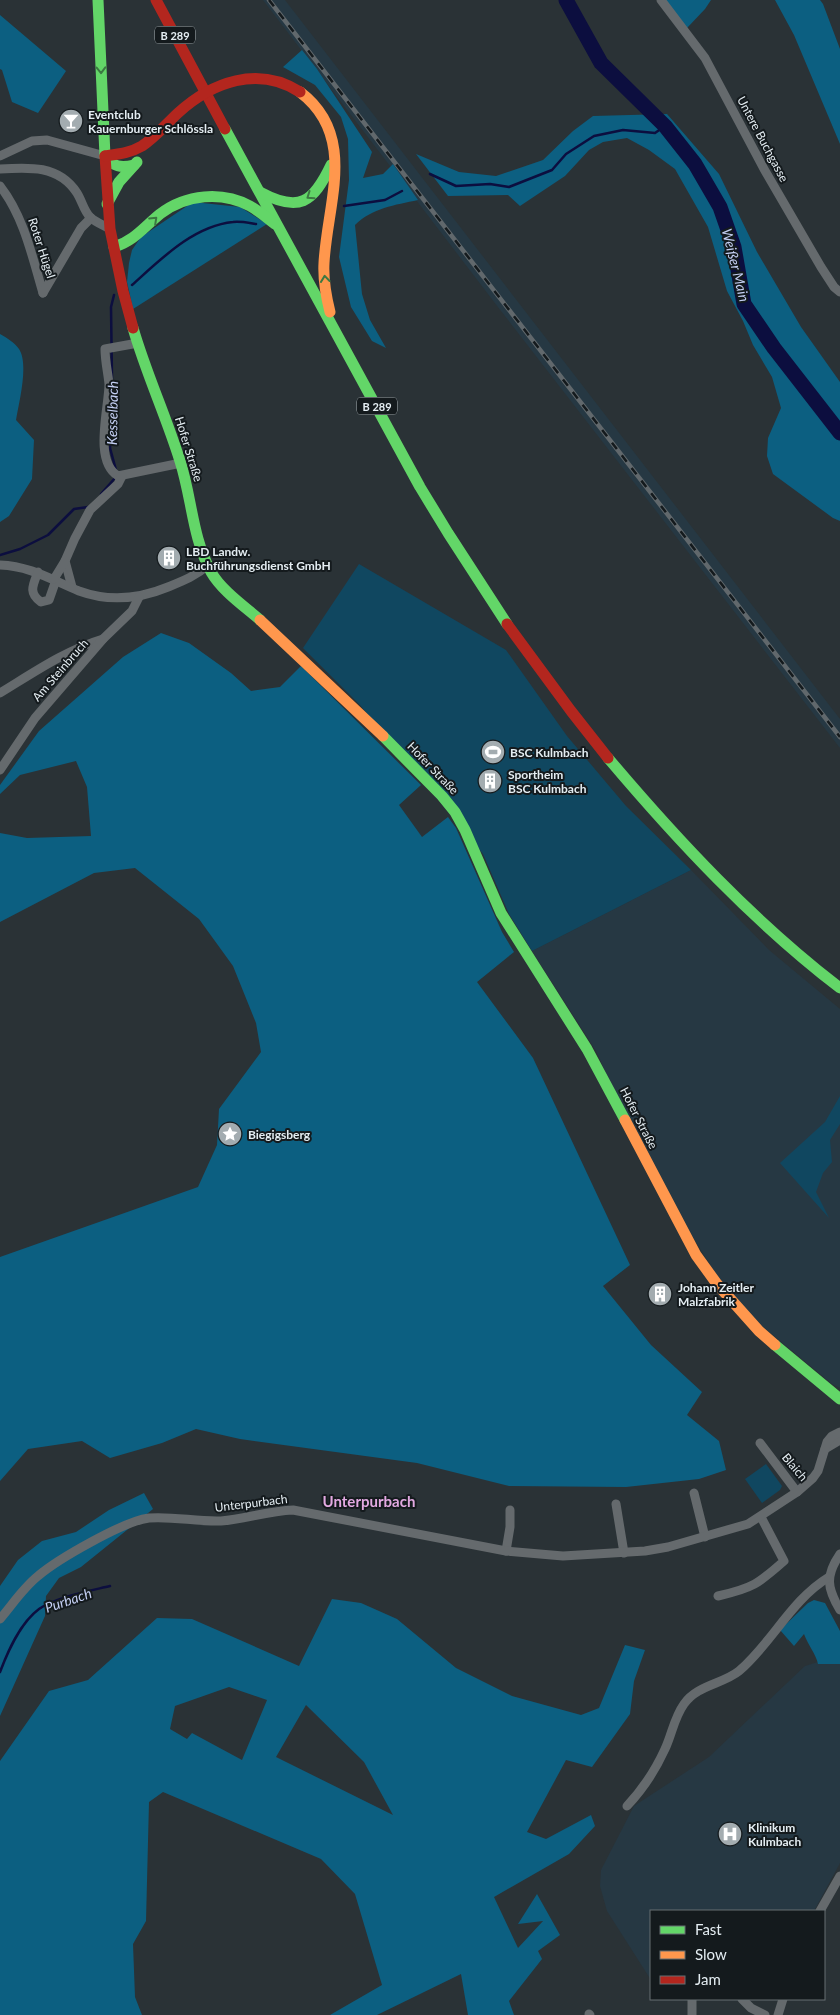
<svg xmlns="http://www.w3.org/2000/svg" width="840" height="2015" viewBox="0 0 840 2015" font-family="Lato,sans-serif">
  <rect width="100%" height="100%" fill="#2a3236"/>
  <g fill="#263843">
    <path d="M 263,0 L 285,0 L 840,719 L 840,748 L 501,311 Z"/>
    <path d="M 691,870 L 769,950 L 840,1009 L 840,1388 L 832,1384 L 751,1317 L 719,1279 L 684,1223 L 620,1104 L 596,1051 L 532,951 Z"/>
    <path d="M 840,1655 L 840,1863 L 814,1911 L 651,1911 L 651,1980 L 607,1911 L 600,1886 L 601,1870 L 634,1806 L 709,1757 L 805,1666 Z"/>
  </g>
  <g fill="#104760">
    <path d="M 359,564 L 506,650 L 567,736 L 626,806 L 691,870 L 532,951 L 509,914 L 483,854 L 360,705 L 303,648 Z"/>
    <path d="M 840,1096 L 840,1124 L 830,1140 L 832,1162 L 823,1173 L 816,1192 L 829,1218 L 780,1163 L 825,1122 Z"/>
    <path d="M 766,1464 L 782,1486 L 780,1490 L 762,1503 L 745,1479 Z"/>
  </g>
  <g fill="#0c5f81" fill-rule="evenodd">
    <path d="M 664,0 L 711,0 L 705,9 L 687,28 Z"/>
    <path d="M 775,0 L 820,0 L 823,4 L 840,49 L 840,144 L 794,35 Z"/>
    <path d="M 0,15 L 66,71 L 38,113 L 12,102 L 2,70 L 0,69 Z"/>
    <path d="M 302,50 L 317,69 L 372,152 L 363,178 L 383,174 L 393,164 L 418,200 C 395,205 372,208 355,225 L 362,294 L 370,320 L 386,348 L 372,341 L 351,307 L 339,257 L 349,180 L 348,139 L 341,117 L 315,85 L 283,67 Z"/>
    <path d="M 667,114 L 719,174 L 757,252 L 801,327 L 840,382 L 840,521 L 833,518 L 773,474 L 767,456 L 768,438 L 781,408 L 772,377 L 753,345 L 743,321 L 727,291 L 708,227 L 675,169 L 649,150 L 627,138 L 603,142 L 589,150 L 565,176 L 520,206 L 508,195 L 448,196 L 416,154 L 459,172 L 496,176 L 543,160 L 573,131 L 593,116 Z"/>
    <path d="M 193,202 L 240,207 L 267,224 L 133,309 L 127,282 L 129,263 L 132,250 L 141,237 Z"/>
    <path d="M 0,334 C 7,338 14,342 19,349 C 29,364 19,402 16,420 L 34,440 L 32,479 L 9,516 L 0,522 Z"/>
    <path d="M 161,633 L 189,643 L 231,673 L 251,691 L 280,687 L 301,666 L 421,785 L 399,805 L 422,837 L 448,817 L 456,828 L 502,932 L 514,952 L 477,982 L 533,1058 L 630,1265 L 603,1286 L 651,1345 L 702,1392 L 687,1415 L 719,1441 L 726,1470 L 699,1479 L 626,1487 L 509,1486 L 417,1463 L 240,1439 L 196,1429 L 162,1443 L 110,1458 L 82,1441 L 28,1449 L 0,1481 L 0,1257 L 198,1187 L 217,1145 L 219,1109 L 261,1052 L 256,1023 L 233,966 L 199,919 L 135,868 L 94,873 L 0,922 L 0,833 L 27,838 L 91,836 L 87,787 L 76,761 L 20,775 L 0,794 L 0,785 L 39,731 L 123,657 Z"/>
    <path d="M 144,1493 L 153,1509 L 81,1567 L 59,1578 L 46,1596 L 45,1616 L 0,1716 L 0,1586 L 18,1560 L 42,1541 L 76,1532 L 109,1510 Z"/>
    <path d="M 332,1599 L 361,1603 L 397,1619 L 456,1668 L 512,1696 L 581,1715 L 599,1708 L 625,1645 L 645,1650 L 634,1681 L 630,1714 L 592,1767 L 566,1760 L 527,1832 L 546,1839 L 591,1815 L 595,1826 L 569,1854 L 494,1897 L 518,1948 L 543,1921 L 518,1924 L 537,1894 L 560,1935 L 538,1951 L 542,1959 L 509,2001 L 514,2015 L 468,2015 L 461,1974 L 377,2015 L 330,2015 L 382,1985 L 355,1894 L 321,1859 L 163,1792 L 149,1802 L 146,1921 L 133,1944 L 135,1997 L 142,2015 L 0,2015 L 0,1761 L 49,1691 L 88,1680 L 157,1618 L 192,1619 L 299,1666 ZM 229,1687 L 267,1700 L 242,1760 L 192,1733 L 187,1739 L 170,1729 L 175,1706 ZM 306,1705 L 364,1762 L 393,1815 L 276,1757 Z"/>
    <path d="M 814,1600 L 825,1603 L 840,1631 L 840,1664 L 818,1664 C 816,1654 808,1645 804,1634 L 794,1646 L 780,1630 L 808,1603 Z"/>
  </g>
  <g fill="none" stroke-linecap="round" stroke-linejoin="round">
    <g stroke="#0c0e3f" stroke-width="2.5">
      <path d="M 430,174 L 456,186 L 490,184 L 509,187 L 552,170 L 566,154 L 594,136 L 623,130 L 655,133 L 665,126"/>
      <path d="M 344,206 L 385,200 L 402,191"/>
      <path d="M 132,285 C 160,260 193,226 233,222 C 241,221 249,223 256,224"/>
      <path d="M 112,379 L 111,307 L 114,295"/>
      <path d="M 113,394 L 110,448 L 116,470"/>
      <path d="M 101,494 L 115,478"/>
      <path d="M 0,555 L 20,549 L 48,535 L 74,509 L 88,507"/>
      <path d="M 0,1672 C 8,1651 20,1623 39,1609 C 56,1597 89,1591 110,1586"/>
    </g>
    <path stroke="#0c0e3f" stroke-width="15" d="M 566,0 L 601,63 L 665,126 L 695,164 L 720,207 L 734,247 L 744,304 L 774,348 L 840,433"/>
    <g stroke="#656a6d" stroke-width="9">
      <path d="M 661,0 L 705,58 L 764,169 L 821,267 L 834,287 L 840,292"/>
      <path d="M 0,156 L 32,141 L 47,140 L 105,156"/>
      <path d="M 0,169 C 29,167 59,165 77,193 C 82,201 84,211 90,217 C 95,222 105,226 110,229"/>
      <path d="M 0,186 C 24,217 32,256 43,293"/>
      <path d="M 43,293 L 81,228 L 91,218"/>
      <path d="M 138,343 L 105,349 C 105,361 108,373 109,384 C 109,408 93,461 118,476 L 181,463"/>
      <path d="M 65,561 L 72,587"/>
      <path d="M 0,565 C 30,566 52,580 79,591 C 109,602 139,599 168,587 C 183,581 196,576 208,565"/>
      <path d="M 38,572 C 33,585 28,593 41,602 L 49,600 L 56,580"/>
      <path d="M 54,579 L 65,561 L 75,538 L 90,510 L 118,484 L 122,476"/>
      <path d="M 0,693 C 33,673 66,650 103,639"/>
      <path d="M 0,770 L 35,718 L 103,639 L 132,611 L 139,597"/>
      <path d="M 760,1443 L 797,1492"/>
      <path d="M 825,1449 L 840,1440"/>
      <path d="M 694,1493 L 705,1537"/>
      <path d="M 616,1504 L 624,1553"/>
      <path d="M 506,1551 L 510,1527 L 510,1510"/>
      <path d="M 840,1554 C 825,1576 827,1588 840,1610"/>
      <path d="M 718,1596 C 753,1588 758,1584 784,1561 L 761,1517"/>
      <path d="M 0,1619 C 12,1605 23,1588 38,1576 C 58,1559 124,1521 149,1518 C 173,1516 197,1522 221,1521 C 245,1519 268,1511 293,1510 L 506,1551 L 563,1556 L 645,1551 L 668,1547 L 748,1524 L 797,1492 L 813,1478 L 818,1471 L 827,1442 L 832,1436 L 840,1432"/>
      <path d="M 627,1806 C 643,1789 655,1771 665,1749 C 672,1734 674,1718 684,1704 C 697,1685 723,1684 739,1671 C 772,1643 791,1600 829,1577"/>
      <path d="M 820,1911 L 840,1876"/>
      <path d="M 742,1999 L 751,2008 L 765,2015"/>
      <path d="M 589,2014 L 590,2015"/>
      <path d="M 692,2015 L 692,1999"/>
      <path d="M 778,2015 L 783,1999"/>
    </g>
    <g stroke="#63d668" stroke-width="11">
      <path d="M 98,0 L 105,156 C 113,167 121,168 134,165"/>
      <path d="M 225,129 L 420,487 L 448,533 L 507,624"/>
      <path d="M 260,192 C 299,213 313,203 331,165"/>
      <path d="M 107,204 L 119,182 L 137,162"/>
      <path d="M 114,247 C 134,241 144,227 160,214 C 186,194 222,191 250,206 C 259,211 267,218 275,224"/>
      <path d="M 133,328 C 146,373 166,416 180,461 C 192,498 192,537 211,572 C 222,591 244,606 260,620"/>
      <path d="M 383,736 L 442,796 L 455,812 L 465,830 L 501,913 L 587,1049 L 625,1120"/>
      <path d="M 608,758 C 679,842 753,921 840,988"/>
      <path d="M 775,1345 L 840,1399"/>
    </g>
    <g stroke="#ff974d" stroke-width="11">
      <path d="M 300,92 C 358,136 327,203 324,263 C 323,280 326,296 330,312"/>
      <path d="M 260,620 L 383,736"/>
      <path d="M 625,1120 L 696,1255 L 717,1284 L 759,1331 L 775,1345"/>
    </g>
    <g stroke="#b3261e" stroke-width="11">
      <path d="M 156,0 L 225,129"/>
      <path d="M 105,156 L 110,229 L 123,291 L 133,328"/>
      <path d="M 105,156 C 118,154 130,153 142,146 C 156,137 166,124 178,113 C 212,82 258,65 300,92"/>
      <path d="M 507,624 L 571,711 L 608,758"/>
    </g>
    <g stroke="#61686c" stroke-width="4.5">
      <path id="rail" d="M 269,0 L 840,737"/>
    </g>
    <use href="#rail" stroke="#141a1d" stroke-width="2.5" stroke-dasharray="8" stroke-linecap="butt"/>
  </g>
  <defs><path id="oneway-chevron" d="M-2-3.5L2.5 0L-2 3.5" fill="none" stroke-width="1.6" stroke-linecap="round" stroke-linejoin="round" transform="scale(1.25)"/></defs>
  <g stroke="#3c7842">
    <use href="#oneway-chevron" transform="translate(101 70) rotate(89)"/>
    <use href="#oneway-chevron" transform="translate(310 196) rotate(145)"/>
    <use href="#oneway-chevron" transform="translate(154 220) rotate(-43)"/>
    <use href="#oneway-chevron" transform="translate(325 279) rotate(-96)"/>
  </g>
  <defs>
    <g id="bar-disc" transform="scale(1.25)"><circle r="9.5" fill="#a3acb0" stroke="#141a1d"/><path d="M-6-5H6L.8 .8V4.5H3.5V6h-7V4.5H-.8V.8Z" fill="#fff"/></g>
    <g id="building-disc" transform="scale(1.25)"><circle r="9.5" fill="#a3acb0" stroke="#141a1d"/><path d="M-4-6H4V6H1V3H-1V6H-4ZM-2.5-4.3h1.7v1.8h-1.7ZM.8-4.3h1.7v1.8H.8ZM-2.5-1h1.7V.8h-1.7ZM.8-1h1.7V.8H.8Z" fill="#fff"/></g>
    <g id="stadium-disc" transform="scale(1.25)"><circle r="9.5" fill="#a3acb0" stroke="#141a1d"/><path d="M0-5a6.5 5 0 1 0 0 10a6.5 5 0 1 0 0-10ZM-3.5-1.8h7v3.6h-7Z" fill="#fff"/></g>
    <g id="sight-disc" transform="scale(1.25)"><circle r="9.5" fill="#a3acb0" stroke="#141a1d"/><path d="M0-6L1.8-2.2L6-1.7L2.9 1.2L3.7 5.4L0 3.3L-3.7 5.4L-2.9 1.2L-6-1.7L-1.8-2.2Z" fill="#fff"/></g>
    <g id="hospital-disc" transform="scale(1.25)"><circle r="9.5" fill="#a3acb0" stroke="#141a1d"/><path d="M-5-5h3v3.5h4V-5h3V5h-3V1.5h-4V5h-3Z" fill="#fff"/></g>
  </defs>
  <g fill-rule="evenodd">
    <use href="#bar-disc" x="71" y="121"/>
    <use href="#building-disc" x="169" y="558"/>
    <use href="#stadium-disc" x="493" y="752"/>
    <use href="#building-disc" x="490" y="781"/>
    <use href="#sight-disc" x="230" y="1134"/>
    <use href="#building-disc" x="660" y="1294"/>
    <use href="#hospital-disc" x="730" y="1834"/>
  </g>
  <g text-anchor="middle" dominant-baseline="central" stroke-width="4" stroke-linejoin="round" paint-order="stroke">
    <g fill="#141a1d" stroke="#a6aeb2" stroke-width="1">
      <rect x="155" y="26.5" width="40" height="17" rx="4"/>
      <rect x="357" y="397.5" width="40" height="17" rx="4"/>
    </g>
    <g font-size="11" font-weight="bold" fill="#e4edf2">
      <text x="175" y="35">B 289</text>
      <text x="377" y="406">B 289</text>
    </g>
    <g font-size="12" font-weight="bold" fill="#e4edf2" stroke="#141a1d" text-anchor="start">
      <text x="88" y="114">Eventclub<tspan x="88" dy="14">Kauernburger Schlössla</tspan></text>
      <text x="186" y="551">LBD Landw.<tspan x="186" dy="14">Buchführungsdienst GmbH</tspan></text>
      <text x="510" y="752">BSC Kulmbach</text>
      <text x="508" y="774">Sportheim<tspan x="508" dy="14">BSC Kulmbach</tspan></text>
      <text x="248" y="1134">Biegigsberg</text>
      <text x="678" y="1287">Johann Zeitler<tspan x="678" dy="14">Malzfabrik</tspan></text>
      <text x="748" y="1827">Klinikum<tspan x="748" dy="14">Kulmbach</tspan></text>
    </g>
    <g font-size="12" fill="#e4edf2" stroke="#141a1d">
      <text transform="translate(763 139) rotate(62)">Untere Buchgasse</text>
      <text transform="translate(42 248) rotate(72)">Roter Hügel</text>
      <text transform="translate(189 449) rotate(73)">Hofer Straße</text>
      <text transform="translate(60 670) rotate(-49)">Am Steinbruch</text>
      <text transform="translate(433 768) rotate(46)">Hofer Straße</text>
      <text transform="translate(639 1118) rotate(63)">Hofer Straße</text>
      <text transform="translate(795 1467) rotate(50)">Blaich</text>
      <text transform="translate(251 1503) rotate(-7)">Unterpurbach</text>
    </g>
    <g font-size="14" font-style="italic" fill="#c4cff3" stroke="#141a1d">
      <text transform="translate(736 265) rotate(76)">Weißer Main</text>
      <text transform="translate(112 413) rotate(-89)">Kesselbach</text>
      <text transform="translate(68 1600) rotate(-19)">Purbach</text>
    </g>
    <g font-size="15" font-weight="bold" fill="#e2a9e1" stroke="#141a1d">
      <text x="369" y="1501">Unterpurbach</text>
    </g>
  </g>
  <rect x="650" y="1910" width="175" height="90" fill="#141a1d" stroke="#676e72"/>
  <rect x="660" y="1926" width="25" height="8" fill="#63d668" stroke="#676e72"/>
  <text x="695" y="1935" font-size="15" fill="#e4edf2">Fast</text>
  <rect x="660" y="1951" width="25" height="8" fill="#ff974d" stroke="#676e72"/>
  <text x="695" y="1960" font-size="15" fill="#e4edf2">Slow</text>
  <rect x="660" y="1976" width="25" height="8" fill="#b3261e" stroke="#676e72"/>
  <text x="695" y="1985" font-size="15" fill="#e4edf2">Jam</text>
</svg>
